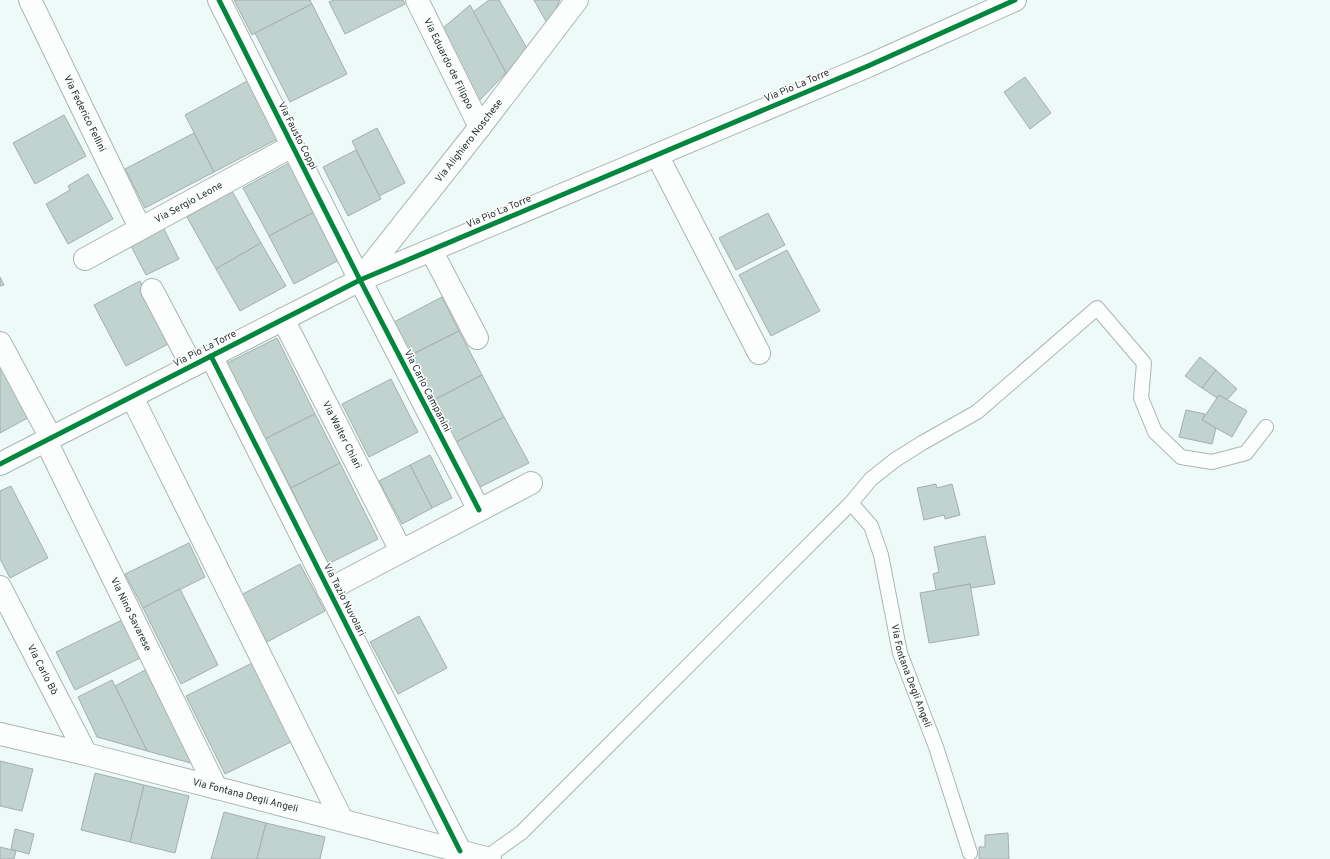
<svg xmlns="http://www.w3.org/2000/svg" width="1330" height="859" viewBox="0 0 1330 859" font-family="Overpass,sans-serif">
  <rect width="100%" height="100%" fill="#eefaf7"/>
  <g fill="#c1d3cf" stroke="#a3afac">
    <path d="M 234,0 L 310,0 L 312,4 L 252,35 Z"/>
    <path d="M 334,0 L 403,0 L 405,4 L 345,34 L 329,2 Z"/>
    <path d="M 489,0 L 499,0 L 528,50 L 506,73 L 473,12 Z"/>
    <path d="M 534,0 L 560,0 L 548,25 Z"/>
    <path d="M 312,4 L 347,74 L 290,102 L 255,33 Z"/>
    <path d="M 470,5 L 506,73 L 479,101 L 443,28 Z"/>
    <path d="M 1025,77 L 1051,113 L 1030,129 L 1004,92 Z"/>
    <path d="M 249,80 L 283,136 L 214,172 L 185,115 Z"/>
    <path d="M 64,115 L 86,156 L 35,184 L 13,143 Z"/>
    <path d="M 377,128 L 405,183 L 379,196 L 352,141 Z"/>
    <path d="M 194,133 L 214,172 L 145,208 L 125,169 Z"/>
    <path d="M 356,150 L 381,199 L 348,216 L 323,167 Z"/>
    <path d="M 291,162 L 316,211 L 269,236 L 243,188 Z"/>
    <path d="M 88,174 L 113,219 L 68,244 L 46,204 L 70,190 L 68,186 Z"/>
    <path d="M 232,191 L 261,243 L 216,269 L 187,217 Z"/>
    <path d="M 316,211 L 341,259 L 294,284 L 269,236 Z"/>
    <path d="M 768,213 L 785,245 L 736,270 L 719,238 Z"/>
    <path d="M 163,227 L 179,259 L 146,275 L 130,244 Z"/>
    <path d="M 261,243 L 286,286 L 240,311 L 216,269 Z"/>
    <path d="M 787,250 L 820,311 L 771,336 L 739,275 Z"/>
    <path d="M 0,277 L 4,285 L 0,286 Z"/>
    <path d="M 140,281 L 172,342 L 126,366 L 94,305 Z"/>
    <path d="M 442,297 L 459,331 L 411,355 L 394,322 Z"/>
    <path d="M 459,331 L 482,375 L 434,400 L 411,355 Z"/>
    <path d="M 277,338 L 315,414 L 265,439 L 227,363 Z"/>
    <path d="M 0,353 L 33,415 L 0,433 Z"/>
    <path d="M 1200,357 L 1216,370 L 1202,388 L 1185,376 Z"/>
    <path d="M 1216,370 L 1237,389 L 1227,400 L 1219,395 L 1217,398 L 1202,388 Z"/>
    <path d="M 482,375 L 504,417 L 456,442 L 434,400 Z"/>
    <path d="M 391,379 L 418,432 L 369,457 L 342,404 Z"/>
    <path d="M 1219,395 L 1247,411 L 1232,437 L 1202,420 Z"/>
    <path d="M 1186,410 L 1205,414 L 1202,420 L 1216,428 L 1212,444 L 1179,437 Z"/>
    <path d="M 315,414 L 340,463 L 291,488 L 265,439 Z"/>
    <path d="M 504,417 L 529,463 L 480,487 L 456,442 Z"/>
    <path d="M 430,455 L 452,498 L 432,508 L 410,465 Z"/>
    <path d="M 340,463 L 378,539 L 328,564 L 291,488 Z"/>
    <path d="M 410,465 L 432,508 L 402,524 L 379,481 Z"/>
    <path d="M 936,484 L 937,488 L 952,484 L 960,515 L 945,519 L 944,515 L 924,520 L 917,488 Z"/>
    <path d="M 11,486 L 48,558 L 10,578 L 0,559 L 0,491 Z"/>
    <path d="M 985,536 L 995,584 L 971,588 L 970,584 L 936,590 L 933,574 L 939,572 L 934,547 Z"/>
    <path d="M 189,543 L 205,577 L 143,608 L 125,574 Z"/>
    <path d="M 300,564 L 325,611 L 267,642 L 241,595 Z"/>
    <path d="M 970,584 L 979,635 L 929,643 L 920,593 Z"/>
    <path d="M 180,589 L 218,665 L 181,684 L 143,608 Z"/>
    <path d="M 419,616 L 447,668 L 398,694 L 370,642 Z"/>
    <path d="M 122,620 L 140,658 L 75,690 L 56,652 Z"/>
    <path d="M 254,662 L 293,741 L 225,774 L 186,696 Z"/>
    <path d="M 149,668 L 198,765 L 147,751 L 115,686 Z"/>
    <path d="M 112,680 L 115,686 L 147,751 L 97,737 L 78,697 Z"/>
    <path d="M 0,761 L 33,769 L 22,811 L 0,806 Z"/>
    <path d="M 95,773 L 144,785 L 130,842 L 81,830 Z"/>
    <path d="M 144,785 L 189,796 L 175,853 L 130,842 Z"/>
    <path d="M 224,812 L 266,823 L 257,859 L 211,859 Z"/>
    <path d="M 266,823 L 325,837 L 320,859 L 257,859 Z"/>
    <path d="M 15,829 L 34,834 L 29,854 L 11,849 Z"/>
    <path d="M 1008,833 L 1009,859 L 979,859 L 979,847 L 985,847 L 985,835 Z"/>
    <path d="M 0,847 L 16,851 L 14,859 L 0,859 Z"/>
  </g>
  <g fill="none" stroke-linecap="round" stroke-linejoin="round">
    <g stroke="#aab6b3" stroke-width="16">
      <g id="service">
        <path id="s1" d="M 851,503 L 871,526 L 881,555 L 900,653 L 936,747 L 970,853"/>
        <path d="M 486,858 L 522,832 L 851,503 L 871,479 L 895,460 L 922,443 L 977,412 L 1097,308 L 1144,363 L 1141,398 L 1155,432 L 1181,457 L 1212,462 L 1246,453 L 1266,427"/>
      </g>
    </g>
    <g stroke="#aab6b3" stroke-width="24">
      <g id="minor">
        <path id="s2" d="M 30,0 L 140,228"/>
        <path d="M 219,0 L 360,280 L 479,510"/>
        <path id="s3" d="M 417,0 L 480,127"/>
        <path d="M 657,155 L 759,353"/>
        <path d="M 431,250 L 477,338"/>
        <path id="s4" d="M 85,259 L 292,146"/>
        <path id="s5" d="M 360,279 L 480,127 L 577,0"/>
        <path d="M 152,290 L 192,366"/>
        <path id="s6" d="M 283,319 L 401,551"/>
        <path d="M 0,343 L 51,438"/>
        <path d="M 211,356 L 460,851"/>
        <path d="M 132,397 L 342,820"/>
        <path id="s7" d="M 46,441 L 216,788"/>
        <path d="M 0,464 L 360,280 L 868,66 L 1015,0"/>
        <path id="s8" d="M 0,587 L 86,754"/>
        <path d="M 328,590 L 531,483"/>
        <path id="s9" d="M 0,734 L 86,754 L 490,859"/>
      </g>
    </g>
    <use href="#service" stroke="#fcfefe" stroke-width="14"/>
    <use href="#minor" stroke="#fcfefe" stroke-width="22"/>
    <g stroke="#fff" stroke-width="8">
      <g id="cycleway">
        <path d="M 219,0 L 360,280 L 479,510"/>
        <path d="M 211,356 L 460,851"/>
        <path d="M 0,464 L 360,280 L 868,66 L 1015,0"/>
      </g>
    </g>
    <use href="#cycleway" stroke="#00873e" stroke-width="5"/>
  </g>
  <g text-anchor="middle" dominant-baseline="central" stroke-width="3" stroke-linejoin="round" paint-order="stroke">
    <g font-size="10" fill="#23312e" stroke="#fff">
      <text stroke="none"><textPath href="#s3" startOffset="71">Via Eduardo de Filippo</textPath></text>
      <text transform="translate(797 86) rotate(-23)">Via Pio La Torre</text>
      <text stroke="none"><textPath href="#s2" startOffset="126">Via Federico Fellini</textPath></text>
      <text transform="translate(297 136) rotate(63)">Via Fausto Coppi</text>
      <text stroke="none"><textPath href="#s5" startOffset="176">Via Alighiero Noschese</textPath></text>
      <text stroke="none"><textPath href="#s4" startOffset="118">Via Sergio Leone</textPath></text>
      <text transform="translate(499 212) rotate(-23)">Via Pio La Torre</text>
      <text transform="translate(205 349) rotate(-27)">Via Pio La Torre</text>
      <text transform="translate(427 391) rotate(63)">Via Carlo Campanini</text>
      <text stroke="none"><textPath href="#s6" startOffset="130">Via Walter Chiari</textPath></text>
      <text transform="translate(344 600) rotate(63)">Via Tazio Nuvolari</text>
      <text stroke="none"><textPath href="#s7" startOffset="193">Via Nino Savarese</textPath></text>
      <text stroke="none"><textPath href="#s8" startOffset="93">Via Carlo Bò</textPath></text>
      <text stroke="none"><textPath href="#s1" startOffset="186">Via Fontana Degli Angeli</textPath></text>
      <text stroke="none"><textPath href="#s9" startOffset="253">Via Fontana Degli Angeli</textPath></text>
    </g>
  </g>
</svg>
